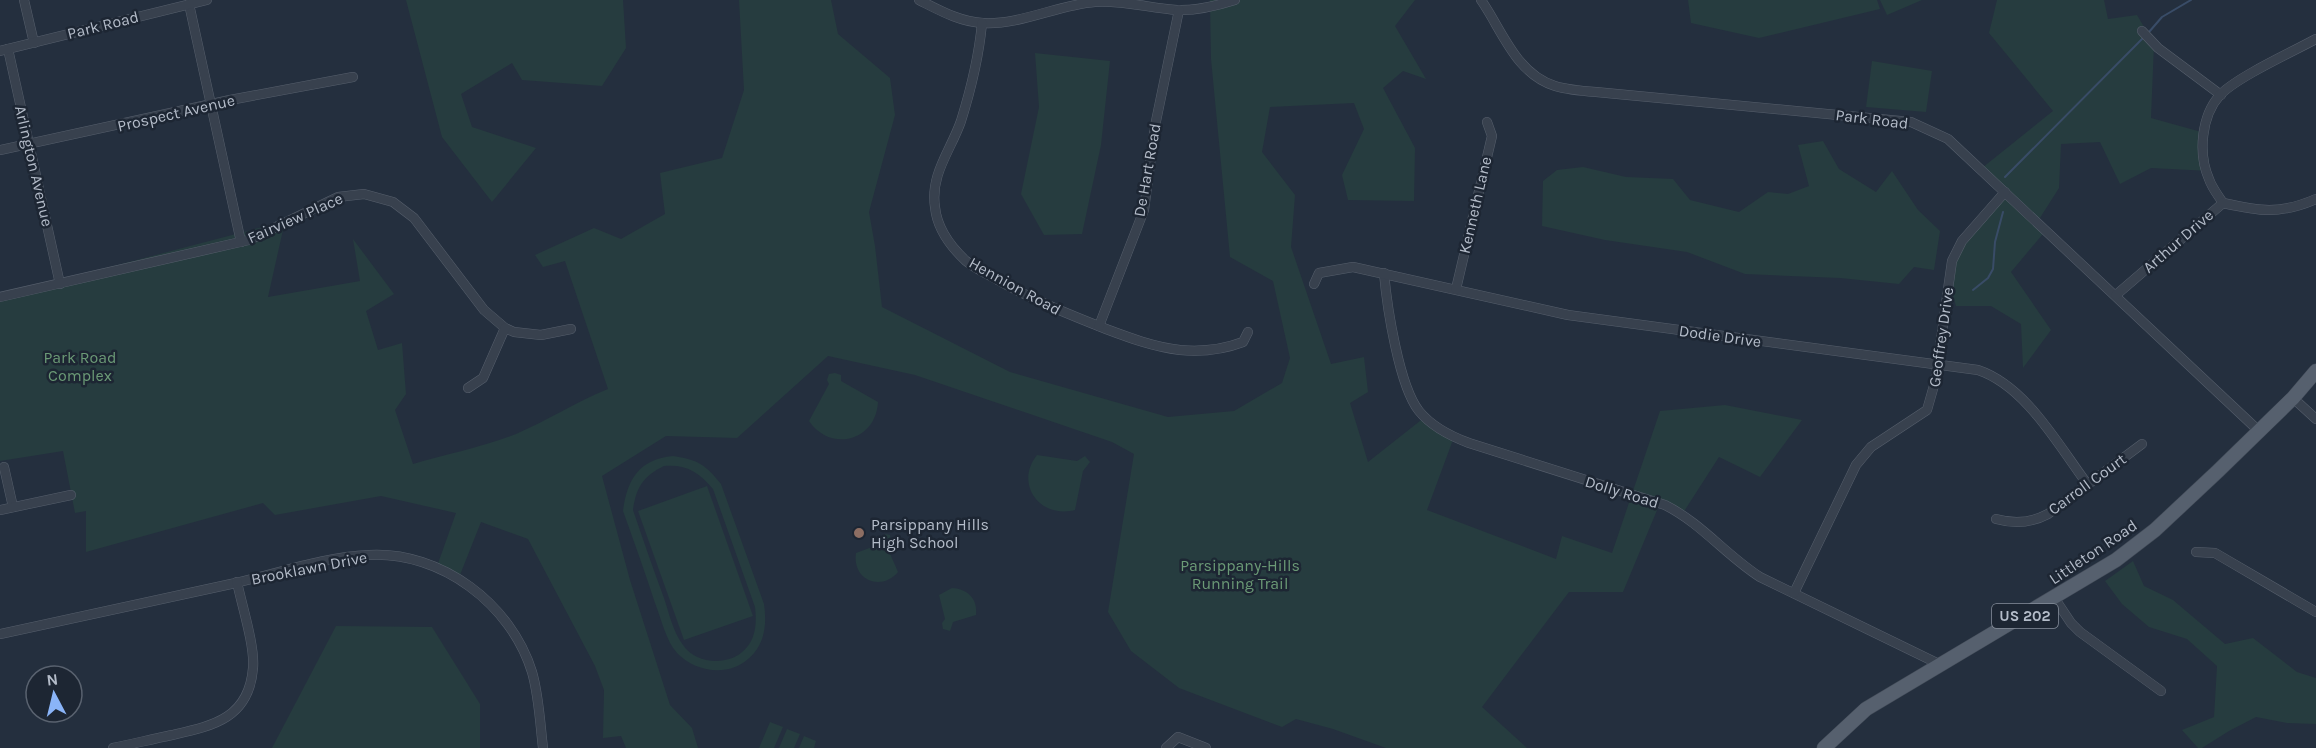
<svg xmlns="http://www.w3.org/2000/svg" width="2316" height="748" viewBox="0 0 2316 748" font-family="Karla,sans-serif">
  <rect width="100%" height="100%" fill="#242f3e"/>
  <g fill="#263c3f" fill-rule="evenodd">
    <path d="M 406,0 L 623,0 L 626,48 L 602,86 L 522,80 L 512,63 L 461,94 L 472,127 L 536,148 L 492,202 L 442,137 Z"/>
    <path d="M 739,0 L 831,0 L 838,34 L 890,78 L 895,115 L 869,212 L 875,246 L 882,307 L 1010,372 L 1168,417 L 1234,411 L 1282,383 L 1290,358 L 1273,281 L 1230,257 L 1211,59 L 1210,0 L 1415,0 L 1395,26 L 1426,79 L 1403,71 L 1383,88 L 1415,148 L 1414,201 L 1348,200 L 1342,175 L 1364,129 L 1354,103 L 1270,107 L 1262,152 L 1295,195 L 1291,247 L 1331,364 L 1364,357 L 1368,392 L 1350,403 L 1368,462 L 1425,417 L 1454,437 L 1427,510 L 1556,559 L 1562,536 L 1612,553 L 1660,411 L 1725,405 L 1802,420 L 1760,477 L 1719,457 L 1683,513 L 1660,503 L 1623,592 L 1569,592 L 1482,707 L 1527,748 L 1386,748 L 1333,729 L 1296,719 L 1282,727 L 1179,688 L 1131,651 L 1108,612 L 1134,454 L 1112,442 L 915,375 L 828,356 L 737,438 L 666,436 L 602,476 L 630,580 L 670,705 L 692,728 L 698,748 L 626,748 L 621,736 L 603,738 L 604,690 L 595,666 L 528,539 L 481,522 L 458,580 L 436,569 L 456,513 L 381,496 L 275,515 L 263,503 L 86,552 L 86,511 L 75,513 L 63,451 L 0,461 L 0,296 L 285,221 L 268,297 L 360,281 L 353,239 L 394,294 L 366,311 L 378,350 L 402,343 L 406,394 L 395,410 L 413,464 C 447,454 484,447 516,434 C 548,420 576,402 608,389 L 565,261 L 543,267 L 535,255 L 594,228 L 621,239 L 665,214 L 660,173 L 722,158 L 744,90 Z"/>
    <path d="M 1688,0 L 1877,0 L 1880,9 L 1759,38 L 1691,23 Z"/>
    <path d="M 1880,0 L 1922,0 L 1887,15 Z"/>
    <path d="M 1997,0 L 2104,0 L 2108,19 L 2137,15 L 2154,44 L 2151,118 L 2205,133 L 2210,171 L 2151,168 L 2120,184 L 2100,142 L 2061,144 L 2059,188 L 2038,221 L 2047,229 L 2011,272 L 2051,330 L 2023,368 L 2021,324 L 1991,306 L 1956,306 L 1949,283 L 1962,240 L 2006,194 L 1982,168 L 2053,111 L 1989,33 Z"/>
    <path d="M 1035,53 L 1110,61 L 1101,145 L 1082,234 L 1044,235 L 1021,194 L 1039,107 Z"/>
    <path d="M 1872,61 L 1932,71 L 1926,112 L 1866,107 Z"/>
    <path d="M 1823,141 L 1839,169 L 1876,192 L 1892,171 L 1918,210 L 1940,231 L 1934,270 L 1914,267 L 1899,284 L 1840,278 L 1745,274 L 1687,252 L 1605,240 L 1542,226 L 1543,181 L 1557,170 L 1583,167 L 1626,177 L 1673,179 L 1690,200 L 1739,212 L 1768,192 L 1788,194 L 1809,186 L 1798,145 Z"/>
    <path d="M 835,373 L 841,375 L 841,381 L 878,402 C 876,441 831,453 809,421 L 829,384 L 827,380 L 829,374 Z"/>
    <path d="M 1037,455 L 1077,461 L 1085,456 L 1090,462 L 1083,471 L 1075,510 C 1040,519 1014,484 1037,455 Z"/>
    <path d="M 673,456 C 698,460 705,464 721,484 L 764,604 C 767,624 765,645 748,659 C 728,677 695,672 677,653 C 666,641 661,618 655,603 C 645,572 634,542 623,511 C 627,480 639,459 673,456 ZM 664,466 C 686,464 699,472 713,489 L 755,607 C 757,623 756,642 741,653 C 724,666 695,663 683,645 C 673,632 669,613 664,598 C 653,569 643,539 633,510 C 636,488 643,476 664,466 Z"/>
    <path d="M 707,486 L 753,616 L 684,640 L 638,511 Z"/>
    <path d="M 885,534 L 890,535 L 891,541 L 888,549 L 898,572 C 881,592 852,580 856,553 L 880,544 Z"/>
    <path d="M 2133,561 L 2144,586 L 2173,600 L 2225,644 L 2253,638 L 2297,672 L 2316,678 L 2316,724 L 2287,723 L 2256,717 L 2229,731 L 2202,748 L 2198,748 L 2182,730 L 2214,717 L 2217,666 L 2187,639 L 2149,627 L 2122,604 L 2105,581 Z"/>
    <path d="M 952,588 C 968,589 978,599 976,615 L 953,622 L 950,631 L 943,629 L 942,623 L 945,619 L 939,595 Z"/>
    <path d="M 336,626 L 432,627 L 480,704 L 480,748 L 272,748 Z"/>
    <path d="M 770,722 L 783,727 L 774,748 L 759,748 Z"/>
    <path d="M 787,729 L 800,734 L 794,748 L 779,748 Z"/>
    <path d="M 804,736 L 816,741 L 814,748 L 799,748 Z"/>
  </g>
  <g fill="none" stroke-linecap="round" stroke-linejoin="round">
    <g stroke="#394c67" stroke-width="2">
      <path d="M 2149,32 L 2162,17 L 2191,0"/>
      <path d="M 2005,177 L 2145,36"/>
      <path d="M 1973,290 L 1988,278 L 1993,269 L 1995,242 L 2003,212"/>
    </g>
    <g stroke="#565f6c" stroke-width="10">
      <g id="minor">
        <path d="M 24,0 L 34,43"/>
        <path d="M 919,0 C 939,10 960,22 983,23 C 1021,25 1057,5 1095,2 C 1122,0 1150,8 1177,10 C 1197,11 1216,6 1235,0"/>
        <path d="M 1481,0 C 1502,30 1516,74 1555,86 C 1568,90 1582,91 1596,92 L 1911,122 L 1948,139 L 2260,432"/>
        <path d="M 189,4 L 241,242"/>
        <path d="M 982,23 C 979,56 971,89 961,121 C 951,150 930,174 935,207 C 937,228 951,247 966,261 C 976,269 987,274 998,280 C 1033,300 1068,314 1106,329 C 1130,338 1154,347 1180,350 C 1202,352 1222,350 1243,342 L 1248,332"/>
        <path d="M 2142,31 L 2158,48 L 2221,95"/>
        <path d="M 8,49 L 60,284"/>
        <path d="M 0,51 L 207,0"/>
        <path d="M 0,150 L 230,100 L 353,77"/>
        <path d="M 2223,203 C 2218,195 2212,188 2209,179 C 2198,154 2201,116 2220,95 C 2237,77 2292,52 2316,39"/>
        <path d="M 1384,273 C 1387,307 1399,386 1419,411 C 1432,427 1450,436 1469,443 L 1665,505 C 1701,523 1727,556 1760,577 L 1941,665"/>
        <path d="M 1314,284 L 1319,273 L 1353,267 L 1568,315 L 1978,370 C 2026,386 2058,445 2088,485"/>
        <path d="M 1456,289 L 1492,136 L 1487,122"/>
        <path d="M 2116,295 L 2223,203 C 2259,211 2279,215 2316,199"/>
        <path d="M 0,297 L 249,240 L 338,197 L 364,194 L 393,202 L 414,218 L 484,310 L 505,328 L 514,332 L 541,335 L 571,329"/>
        <path d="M 1099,326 L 1144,210 L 1155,126 L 1179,10"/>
        <path d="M 468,388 L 483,378 L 505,328"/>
        <path d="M 2293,398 L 2316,419"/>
        <path d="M 4,467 L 13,507"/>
        <path d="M 0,510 L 71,495"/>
        <path d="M 1996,519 C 2014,524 2031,523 2048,514 L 2142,444"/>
        <path d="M 2196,552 L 2215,553 L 2316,612"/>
        <path d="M 1794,593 L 1856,465 L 1871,447 L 1927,410 L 1935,382 L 1952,261 L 1962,241 L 2005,192"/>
        <path d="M 2055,599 L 2071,623 L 2080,632 L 2161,691"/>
        <path d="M 0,634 C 77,617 154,600 231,584 C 277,574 322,557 369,555 C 441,551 511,604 532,672 C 539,696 540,723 543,748"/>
        <path d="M 113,748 C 133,744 152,739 172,735 C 212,726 249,719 253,668 C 255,646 242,606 237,582"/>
        <path d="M 1166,748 L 1178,737 L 1206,748"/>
      </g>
    </g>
    <g stroke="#414a57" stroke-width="15">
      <path id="primary" d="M 1824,748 L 1866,709 L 2116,560 L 2155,530 L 2218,471 L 2293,398 L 2316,371"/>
    </g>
    <use href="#minor" stroke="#38414e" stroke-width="9"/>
    <use href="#primary" stroke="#56606e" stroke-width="14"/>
  </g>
  <circle fill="#8d6e63" stroke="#1d2633" stroke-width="2" cx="859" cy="533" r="6"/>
  <g text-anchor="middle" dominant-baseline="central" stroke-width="5" stroke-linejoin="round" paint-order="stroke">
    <rect fill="#1d2633" stroke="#878f9c" stroke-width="1.5" x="1992" y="604" width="66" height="24" rx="4.5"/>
    <g font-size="15" font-weight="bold" fill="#b4bcc9">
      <text x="2025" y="616">US 202</text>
    </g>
    <g font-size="16" fill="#b4bcc9" stroke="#1d2633">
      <text transform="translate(103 25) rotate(-14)">Park Road</text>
      <text transform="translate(176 113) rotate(-13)">Prospect Avenue</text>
      <text transform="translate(1872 119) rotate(7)">Park Road</text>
      <text transform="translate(34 166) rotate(77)">Arlington Avenue</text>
      <text transform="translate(1147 170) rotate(-80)">De Hart Road</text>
      <text transform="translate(1475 205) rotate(-77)">Kenneth Lane</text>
      <text transform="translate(295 218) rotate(-24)">Fairview Place</text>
      <text transform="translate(2178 241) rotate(-41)">Arthur Drive</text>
      <text transform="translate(1015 286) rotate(29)">Hennion Road</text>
      <text transform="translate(1720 336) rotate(8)">Dodie Drive</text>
      <text transform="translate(1941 337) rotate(-82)">Geoffrey Drive</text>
      <text transform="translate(2087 484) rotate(-36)">Carroll Court</text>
      <text transform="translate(1622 492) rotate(17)">Dolly Road</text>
      <text transform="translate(2093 552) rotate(-34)">Littleton Road</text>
      <text transform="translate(309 568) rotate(-11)">Brooklawn Drive</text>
    </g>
    <g font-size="16" fill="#6b9a76" stroke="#1d2633">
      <text x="80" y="357">Park Road<tspan x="80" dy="18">Complex</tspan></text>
      <text x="1240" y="565">Parsippany-Hills<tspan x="1240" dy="18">Running Trail</tspan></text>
    </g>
    <g font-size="16" fill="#b4bcc9" stroke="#1d2633" text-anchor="start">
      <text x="871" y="524">Parsippany Hills<tspan x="871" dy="18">High School</tspan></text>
    </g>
  </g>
  <g transform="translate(54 694) rotate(353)"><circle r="28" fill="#1d2633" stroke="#59626f" stroke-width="1.5"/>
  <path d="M0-4.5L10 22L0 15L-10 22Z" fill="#8ab4f8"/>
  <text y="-9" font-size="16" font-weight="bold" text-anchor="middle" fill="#b4bcc9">N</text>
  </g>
</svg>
